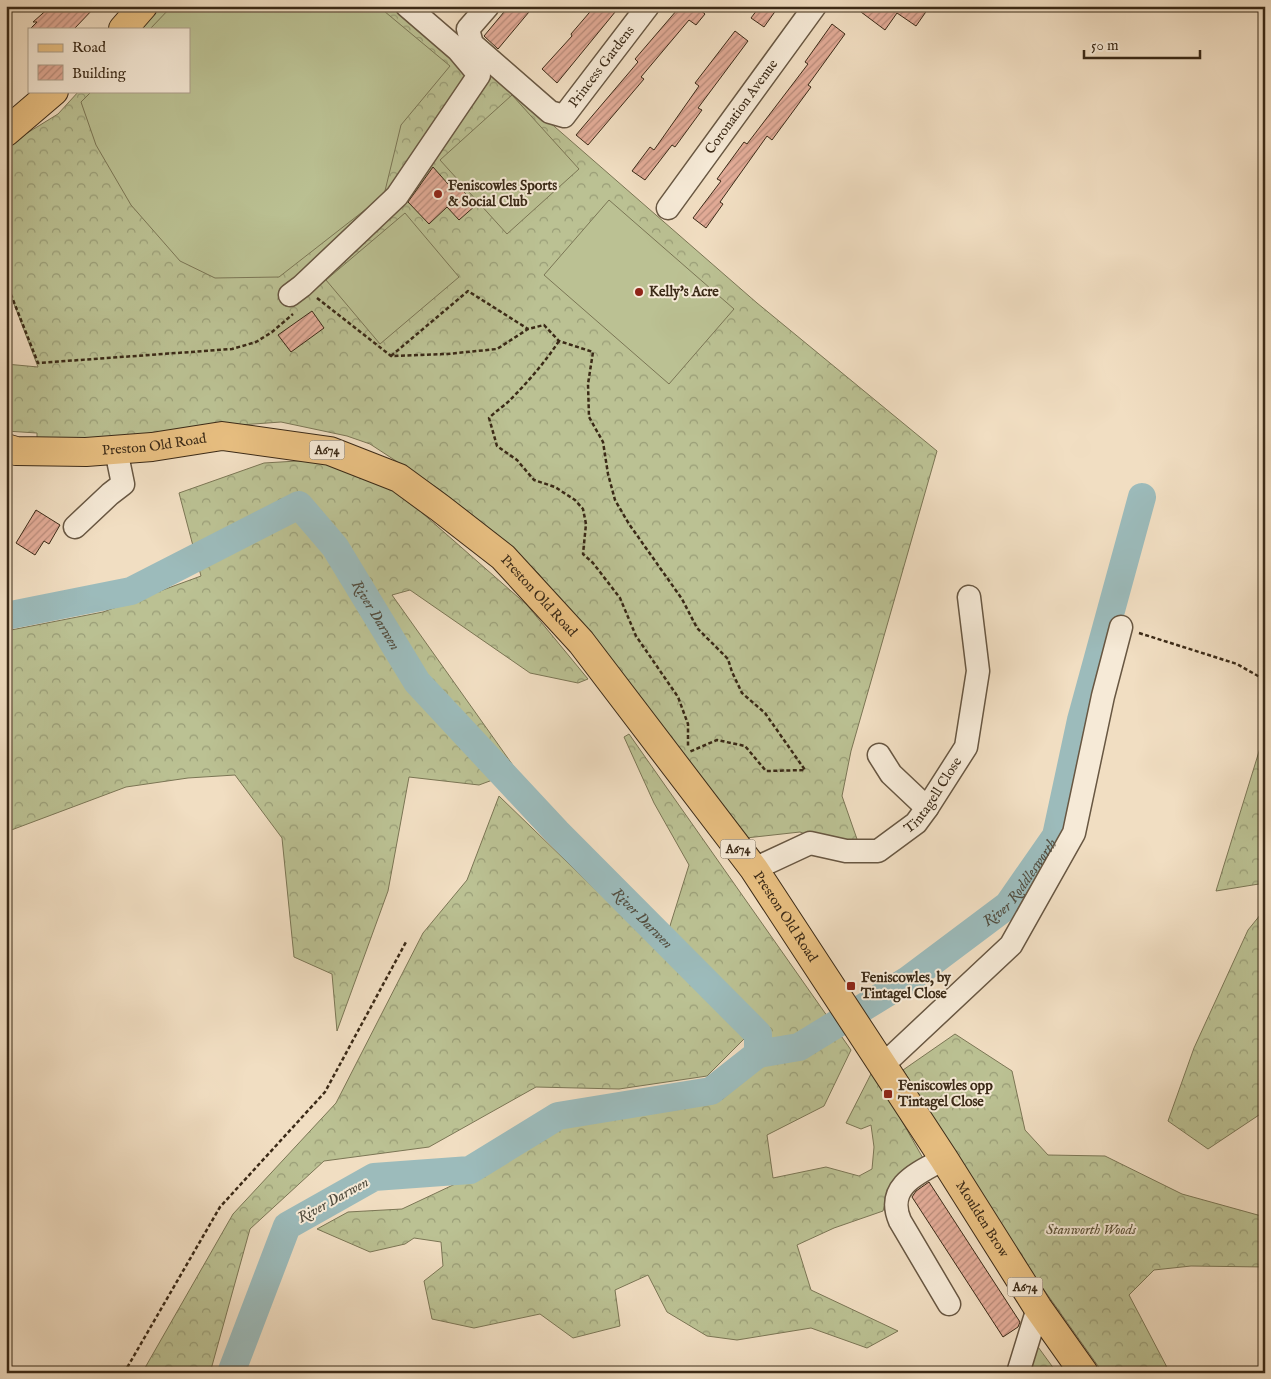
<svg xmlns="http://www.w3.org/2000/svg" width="1271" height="1379" viewBox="0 0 1271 1379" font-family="'IM FELL English',serif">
  <defs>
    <pattern id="forest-crowns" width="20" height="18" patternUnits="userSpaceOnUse" patternTransform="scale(1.25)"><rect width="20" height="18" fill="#bbc193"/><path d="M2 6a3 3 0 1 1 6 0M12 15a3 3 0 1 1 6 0" fill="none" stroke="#999d77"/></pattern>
    <pattern id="building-hatch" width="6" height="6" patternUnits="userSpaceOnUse" patternTransform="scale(1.25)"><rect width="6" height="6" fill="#e2ab97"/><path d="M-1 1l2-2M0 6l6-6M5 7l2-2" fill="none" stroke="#b88b7a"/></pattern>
  </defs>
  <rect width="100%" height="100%" fill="#f1dec2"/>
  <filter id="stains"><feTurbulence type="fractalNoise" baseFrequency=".004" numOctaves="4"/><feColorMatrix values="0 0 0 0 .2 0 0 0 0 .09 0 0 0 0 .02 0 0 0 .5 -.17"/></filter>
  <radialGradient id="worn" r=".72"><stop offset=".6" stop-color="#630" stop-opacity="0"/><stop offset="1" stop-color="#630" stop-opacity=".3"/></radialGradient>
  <g fill="url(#forest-crowns)" stroke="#7b7655">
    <path d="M 157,6 L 413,6 L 516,93 L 757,303 L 937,451 L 851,751 L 842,796 L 858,842 L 845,850 L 800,832 L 746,838 L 539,574 L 497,535 L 439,489 L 370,444 L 347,436 L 281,422 L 199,428 L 134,438 L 37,438 L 37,433 L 6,431 L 6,364 L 38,367 L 6,283 L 6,146 L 58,114 L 79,91 L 189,91 L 189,29 L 137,29 Z"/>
    <path d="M 330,459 L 396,490 L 527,605 L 588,679 L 578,683 L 530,673 L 410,590 L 392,595 L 517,771 L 479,785 L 409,777 L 388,891 L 337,1031 L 332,974 L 294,957 L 282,838 L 235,775 L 188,778 L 126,787 L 6,832 L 6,631 L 103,612 L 201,576 L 179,493 L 264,463 Z"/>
    <path d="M 1265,732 L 1265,883 L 1216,891 Z"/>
    <path d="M 629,734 L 851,1050 L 824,1106 L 767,1135 L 773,1178 L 826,1167 L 859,1176 L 872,1169 L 874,1147 L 871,1125 L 861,1129 L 846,1123 L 873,1070 L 924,1160 L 890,1185 L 883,1211 L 834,1228 L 797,1245 L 811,1290 L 898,1331 L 867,1348 L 811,1328 L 737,1340 L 707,1336 L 667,1312 L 648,1275 L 615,1290 L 620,1326 L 573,1338 L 540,1314 L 474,1328 L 432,1319 L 424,1281 L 443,1266 L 441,1242 L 414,1238 L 405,1244 L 370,1252 L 317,1229 L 348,1212 L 402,1209 L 487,1169 L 554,1127 L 610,1107 L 723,1099 L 768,1055 L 766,1035 L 669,929 L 689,865 L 654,803 L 624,737 Z"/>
    <path d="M 499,796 L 734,1024 L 745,1038 L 707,1076 L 619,1089 L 536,1087 L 429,1147 L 324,1161 L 250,1229 L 210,1373 L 142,1373 L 233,1214 L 336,1103 L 423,933 L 467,880 Z"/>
    <path d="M 1265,909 L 1265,1111 L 1208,1149 L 1168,1121 L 1194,1048 L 1248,930 Z"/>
    <path d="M 955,1034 L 1012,1071 L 1025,1130 L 1048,1155 L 1105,1156 L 1182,1194 L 1265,1217 L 1265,1267 L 1191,1266 L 1154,1270 L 1129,1295 L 1170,1373 L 1103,1373 L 1015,1249 L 903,1070 Z"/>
    <path d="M 1033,1340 L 1057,1373 L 1023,1373 Z"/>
  </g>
  <g fill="#bbc193" stroke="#7b7655">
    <path d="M 172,6 L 378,6 L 450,66 L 401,125 L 384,195 L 279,277 L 215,278 L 180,261 L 131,205 L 96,145 L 81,102 L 92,91 L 189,91 L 189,29 L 150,29 Z"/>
    <path d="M 512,95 L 579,169 L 507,234 L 440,160 Z"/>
    <path d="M 609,200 L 734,309 L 669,384 L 544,275 Z"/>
    <path d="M 405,213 L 459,277 L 380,344 L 326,280 Z"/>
  </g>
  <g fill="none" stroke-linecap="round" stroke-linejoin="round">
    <g stroke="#9cbbbb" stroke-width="28">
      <path id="s1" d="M 6,616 L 131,591 L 299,505 L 335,547 L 417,682 L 557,832 L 758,1034 L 758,1054 L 711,1091 L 558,1116 L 470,1170 L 374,1177 L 287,1226 L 231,1373"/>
      <path id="s2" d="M 758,1054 L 799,1047 L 908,980 L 1008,905 L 1056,836 L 1081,720 L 1142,497"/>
    </g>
  </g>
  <g fill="url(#building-hatch)" stroke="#3b2a17">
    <path d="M 51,6 L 96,6 L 74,29 L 30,29 L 37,22 L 33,22 Z"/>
    <path d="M 509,6 L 534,6 L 498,49 L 484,36 Z"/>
    <path d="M 595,6 L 620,6 L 557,83 L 542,69 L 572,36 L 571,34 Z"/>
    <path d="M 673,6 L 701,6 L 699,9 L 705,14 L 696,25 L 689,20 L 641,77 L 644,79 L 588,145 L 576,135 L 638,62 L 635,59 L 677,10 Z"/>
    <path d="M 760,6 L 779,6 L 764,27 L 751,18 Z"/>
    <path d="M 853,6 L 930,6 L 916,26 L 897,13 L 885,30 Z"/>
    <path d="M 832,24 L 845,34 L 808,85 L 811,87 L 772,140 L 767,136 L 720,202 L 723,204 L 706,228 L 693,218 L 721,181 L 717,179 L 744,142 L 747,144 L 808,64 L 805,62 Z"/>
    <path d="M 735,31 L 748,41 L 698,108 L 702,110 L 675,147 L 672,145 L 645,180 L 632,171 L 650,147 L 654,150 L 699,86 L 695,83 Z"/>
    <path d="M 433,167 L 448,184 L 452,179 L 476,205 L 459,220 L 447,207 L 429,224 L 408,202 Z"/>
    <path d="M 312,311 L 324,328 L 291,352 L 278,335 Z"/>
    <path d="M 36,510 L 60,525 L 49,544 L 44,541 L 35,555 L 16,543 Z"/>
    <path d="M 929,1182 L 1020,1322 L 1018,1327 L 1003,1337 L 912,1197 L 916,1191 Z"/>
  </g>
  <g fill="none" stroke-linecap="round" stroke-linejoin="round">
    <g stroke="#685742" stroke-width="25">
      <g id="minor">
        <path id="s3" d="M 488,6 L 468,29 L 472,44 L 550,112 L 564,116 L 648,6"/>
        <path id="s4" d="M 668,208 L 815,6"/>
        <path d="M 290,295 L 302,286 L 397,196 L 479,75 L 458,50 L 407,6"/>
        <path d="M 75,527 L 110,494 L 123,484 L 116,450"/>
        <path d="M 879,755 L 891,774 L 927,808"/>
        <path id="s5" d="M 754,869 L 810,843 L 846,851 L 878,851 L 916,823 L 927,808 L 966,747 L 978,671 L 969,597"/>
        <path d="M 883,1065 L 1011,945 L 1074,833 L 1103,696 L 1121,627"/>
        <path d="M 944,1159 C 918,1173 885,1186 900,1221 L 949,1304"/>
        <path d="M 1018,1373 L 1038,1308"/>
      </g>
    </g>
    <g stroke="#3b2a17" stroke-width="30">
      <g id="major">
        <path d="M 123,29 L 143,6"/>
        <path d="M 6,132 L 54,91"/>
        <path id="s6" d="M 6,448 L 16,451 L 86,452 L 152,447 L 222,436 L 330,451 L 399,478 L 440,508 L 503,557 L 581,642 L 754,869 L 944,1159 L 1038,1308 L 1084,1373"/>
      </g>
    </g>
    <g stroke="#3b2a17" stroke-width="2.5" stroke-dasharray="4 2.5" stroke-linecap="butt">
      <path d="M 6,282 L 38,363 L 232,349 L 256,342 L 272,332 L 293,314"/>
      <path d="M 317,298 L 391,356 L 447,354 L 497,349 L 528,329 L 544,325 L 559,341 L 593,352 L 588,384 L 589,417 L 603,442 L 608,474 L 615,500 L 629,524 L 682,599 L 697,628 L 728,659 L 732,672 L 742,693 L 765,713 L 805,770 L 766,771 L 745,746 L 717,740 L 689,752"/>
      <path d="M 559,341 C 545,362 528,382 510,400 C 504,406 496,411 489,418 L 497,446 L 517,460 L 534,480 L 555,487 L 575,500 L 583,509 L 586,524 L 583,554 L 593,563 L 620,598 L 636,636 L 678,697 L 688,724 L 688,746"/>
      <path d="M 391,356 L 468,291 L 528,329"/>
      <path d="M 1139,633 L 1237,664 L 1265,680"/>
      <path d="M 124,1373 L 220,1207 L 325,1092 L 406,942"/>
    </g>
    <use href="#minor" stroke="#f6ead7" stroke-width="22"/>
    <use href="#major" stroke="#e8bf81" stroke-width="28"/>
  </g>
  <g fill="#8f2418" stroke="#f6ead7" stroke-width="2">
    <circle cx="438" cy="194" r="5"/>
    <circle cx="639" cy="292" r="5"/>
    <rect x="846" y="981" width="10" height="10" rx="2.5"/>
    <rect x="883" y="1089" width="10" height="10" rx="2.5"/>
  </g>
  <g text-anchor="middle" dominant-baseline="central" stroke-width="4" stroke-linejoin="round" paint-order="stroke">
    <g fill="#f6ead7" stroke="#736451" stroke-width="1">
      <rect x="309.5" y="440.5" width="35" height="19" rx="4"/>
      <rect x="720.5" y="839.5" width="35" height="19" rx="4"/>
      <rect x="1007.5" y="1277.5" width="35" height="19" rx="4"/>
    </g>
    <g font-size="12" font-weight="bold" fill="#3b2a17">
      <text x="327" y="450">A674</text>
      <text x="738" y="849">A674</text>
      <text x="1025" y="1287">A674</text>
    </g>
    <g font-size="14" fill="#3b2a17" stroke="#f6ead7">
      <text stroke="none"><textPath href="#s3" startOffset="226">Princess Gardens</textPath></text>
      <text stroke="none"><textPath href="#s4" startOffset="125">Coronation Avenue</textPath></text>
      <text stroke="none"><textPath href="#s6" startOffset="149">Preston Old Road</textPath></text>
      <text stroke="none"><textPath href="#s6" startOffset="584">Preston Old Road</textPath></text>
      <text stroke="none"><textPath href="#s5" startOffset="210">Tintagell Close</textPath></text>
      <text stroke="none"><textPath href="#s6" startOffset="989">Preston Old Road</textPath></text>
      <text stroke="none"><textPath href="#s6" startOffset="1350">Moulden Brow</textPath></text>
    </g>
    <g font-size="14" font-weight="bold" fill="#3b2a17" stroke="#f6ead7" text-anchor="start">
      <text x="448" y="186">Feniscowles Sports<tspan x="448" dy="16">&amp; Social Club</tspan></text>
      <text x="649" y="292">Kelly's Acre</text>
      <text x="861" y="978">Feniscowles, by<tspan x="861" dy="16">Tintagel Close</tspan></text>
      <text x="898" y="1086">Feniscowles opp<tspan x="898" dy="16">Tintagel Close</tspan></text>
    </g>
    <g font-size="14" font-style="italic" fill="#5b5036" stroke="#f6ead7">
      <text x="1091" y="1230">Stanworth Woods</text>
    </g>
    <g font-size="15" font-style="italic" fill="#534e40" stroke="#f6ead7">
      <text stroke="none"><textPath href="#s1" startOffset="451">River Darwen</textPath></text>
      <text stroke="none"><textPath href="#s2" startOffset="319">River Roddlesworth</textPath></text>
      <text stroke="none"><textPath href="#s1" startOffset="856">River Darwen</textPath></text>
      <text transform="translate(333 1200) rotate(-29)">River Darwen</text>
    </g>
  </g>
  <rect width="1271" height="1379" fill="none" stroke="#f1dec2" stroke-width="25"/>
  <rect x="8" y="8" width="1256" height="1364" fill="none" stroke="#3b2a17" stroke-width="2.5"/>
  <rect x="12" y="12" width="1246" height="1354" fill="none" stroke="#3b2a17"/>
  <rect x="28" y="28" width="162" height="65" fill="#f6ead7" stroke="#ab9d8a"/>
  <rect x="38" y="44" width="25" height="8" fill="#e8bf81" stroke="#ab9d8a"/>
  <text x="72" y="52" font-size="15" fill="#3b2a17">Road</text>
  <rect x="38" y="65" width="25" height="15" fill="url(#building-hatch)" stroke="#ab9d8a"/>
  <text x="72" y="78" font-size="15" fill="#3b2a17">Building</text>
  <path d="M1084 50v8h116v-8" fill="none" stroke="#3b2a17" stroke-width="2.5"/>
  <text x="1091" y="50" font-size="15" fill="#3b2a17" stroke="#f6ead7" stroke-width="4" paint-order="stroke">50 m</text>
  <rect width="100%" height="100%" filter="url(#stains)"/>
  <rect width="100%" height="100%" fill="url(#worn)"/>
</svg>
